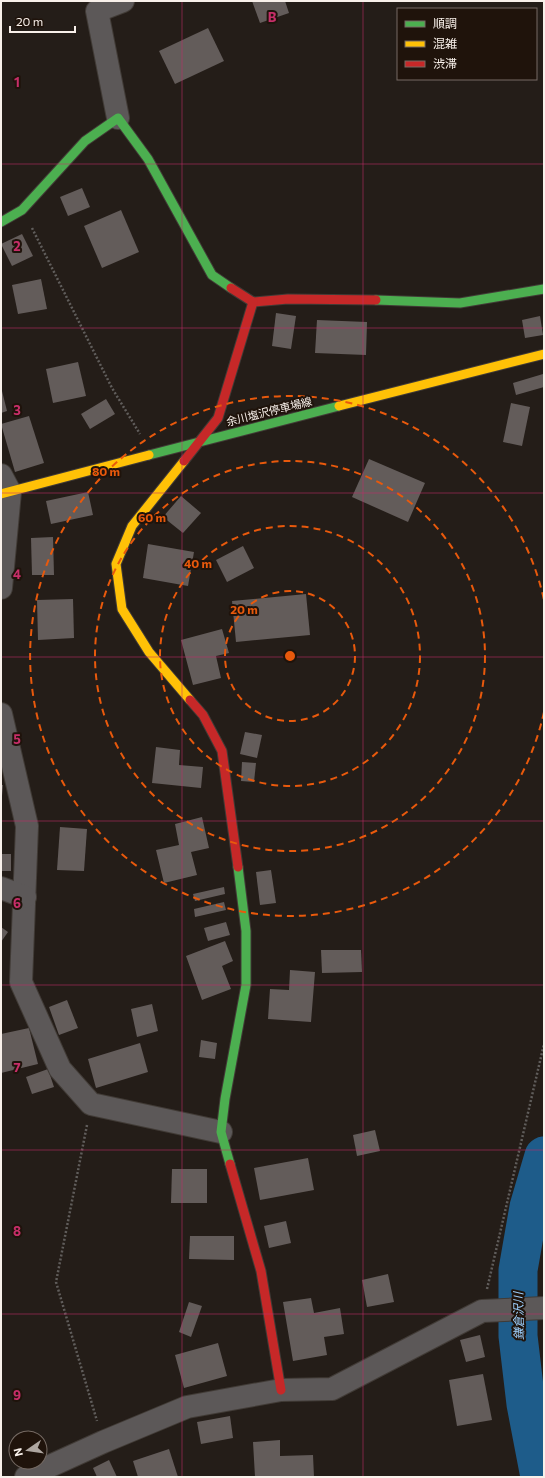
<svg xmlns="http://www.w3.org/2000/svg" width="545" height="1478" viewBox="0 0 545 1478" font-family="Commissioner,'Noto Sans JP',sans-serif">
  <rect width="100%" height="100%" fill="#241d18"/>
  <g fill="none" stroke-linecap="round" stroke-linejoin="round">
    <path stroke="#1e5c8a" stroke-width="39" d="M 540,1477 L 526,1404 L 518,1336 L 518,1270 L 529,1207 L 544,1156"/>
  </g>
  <g fill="#635c5a">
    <path d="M 252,1 L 285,1 L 289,13 L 260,23 Z"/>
    <path d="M 208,28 L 224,61 L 175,84 L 159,51 Z"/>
    <path d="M 82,188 L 90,207 L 68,216 L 60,197 Z"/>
    <path d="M 121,210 L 139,252 L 102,268 L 84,226 Z"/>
    <path d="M 22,234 L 33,256 L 12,266 L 1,244 Z"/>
    <path d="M 41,279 L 47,309 L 18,314 L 12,285 Z"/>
    <path d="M 276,313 L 296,316 L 291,349 L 272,346 Z"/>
    <path d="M 540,316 L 543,335 L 525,338 L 522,320 Z"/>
    <path d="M 317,320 L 367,322 L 366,355 L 315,353 Z"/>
    <path d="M 78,362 L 86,396 L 53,403 L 46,369 Z"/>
    <path d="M 543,374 L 544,387 L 516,395 L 513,383 Z"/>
    <path d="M 1,387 L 7,411 L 1,413 Z"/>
    <path d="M 106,399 L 115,414 L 90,429 L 81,414 Z"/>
    <path d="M 511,403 L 530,407 L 522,446 L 503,442 Z"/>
    <path d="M 29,416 L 44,463 L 15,472 L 1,424 Z"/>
    <path d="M 369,459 L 425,483 L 408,522 L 352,497 Z"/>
    <path d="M 88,492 L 93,515 L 51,524 L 46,501 Z"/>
    <path d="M 181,496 L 201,513 L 183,533 L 163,517 Z"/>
    <path d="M 53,537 L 54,575 L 32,575 L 31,538 Z"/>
    <path d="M 148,544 L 194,552 L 188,586 L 143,578 Z"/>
    <path d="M 243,546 L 254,568 L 227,582 L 216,560 Z"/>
    <path d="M 306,594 L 310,635 L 236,642 L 232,601 Z"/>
    <path d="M 73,599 L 74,638 L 38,640 L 37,600 Z"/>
    <path d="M 222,629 L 229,653 L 216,656 L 221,678 L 193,685 L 181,640 Z"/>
    <path d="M 245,732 L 262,735 L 257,758 L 240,754 Z"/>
    <path d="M 156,747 L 180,750 L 179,765 L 203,767 L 201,788 L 152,783 Z"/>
    <path d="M 242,762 L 256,763 L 254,782 L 241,781 Z"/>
    <path d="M 1,785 L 3,785 L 2,796 L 1,796 Z"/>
    <path d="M 202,817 L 209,848 L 191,852 L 197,875 L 164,883 L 156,850 L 179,845 L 175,824 Z"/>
    <path d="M 60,827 L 87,829 L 84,871 L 57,870 Z"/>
    <rect x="1" y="854" width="10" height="17"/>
    <path d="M 271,870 L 276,903 L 260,905 L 256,872 Z"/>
    <path d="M 224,887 L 225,894 L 195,901 L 193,894 Z"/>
    <path d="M 224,902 L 226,910 L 195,917 L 194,909 Z"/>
    <path d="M 226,922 L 230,935 L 208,941 L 204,928 Z"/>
    <path d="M 1,927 L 8,932 L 1,942 Z"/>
    <path d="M 225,941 L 233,961 L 222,966 L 231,989 L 202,1000 L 186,956 Z"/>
    <path d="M 321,950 L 361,950 L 362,972 L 322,973 Z"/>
    <path d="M 290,970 L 315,972 L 311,1022 L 268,1019 L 270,989 L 289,990 Z"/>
    <path d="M 67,1000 L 78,1028 L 59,1035 L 49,1007 Z"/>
    <path d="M 152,1004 L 158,1031 L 137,1037 L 131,1009 Z"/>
    <path d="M 29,1028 L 38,1064 L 1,1073 L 1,1034 Z"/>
    <path d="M 201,1040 L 217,1043 L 215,1059 L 199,1057 Z"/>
    <path d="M 140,1043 L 148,1072 L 96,1088 L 88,1059 Z"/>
    <path d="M 48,1069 L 54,1087 L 32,1094 L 26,1077 Z"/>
    <path d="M 375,1130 L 380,1151 L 357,1156 L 353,1135 Z"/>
    <path d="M 308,1158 L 314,1190 L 260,1200 L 254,1168 Z"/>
    <path d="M 172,1169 L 207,1169 L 207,1203 L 171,1203 Z"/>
    <path d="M 286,1221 L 291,1243 L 269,1248 L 264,1226 Z"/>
    <path d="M 190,1236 L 234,1236 L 234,1260 L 189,1259 Z"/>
    <path d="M 388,1274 L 394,1302 L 367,1307 L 362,1280 Z"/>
    <path d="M 311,1298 L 314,1313 L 340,1308 L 344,1334 L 324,1337 L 327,1355 L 293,1361 L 283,1302 Z"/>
    <path d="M 189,1302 L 202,1306 L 191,1337 L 179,1332 Z"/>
    <path d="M 480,1335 L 485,1357 L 466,1362 L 460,1340 Z"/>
    <path d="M 218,1343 L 227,1376 L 184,1388 L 175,1355 Z"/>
    <path d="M 483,1374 L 492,1420 L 457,1426 L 449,1380 Z"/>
    <path d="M 230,1416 L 233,1438 L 201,1444 L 197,1422 Z"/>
    <path d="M 280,1440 L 280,1456 L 313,1455 L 314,1477 L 255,1477 L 253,1442 Z"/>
    <path d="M 169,1449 L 178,1477 L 138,1477 L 133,1461 Z"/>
    <path d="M 109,1460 L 117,1477 L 97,1477 L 93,1468 Z"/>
  </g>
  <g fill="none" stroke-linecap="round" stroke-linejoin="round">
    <g stroke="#413b36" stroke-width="24">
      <g id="street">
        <path d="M 118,118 L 97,11 L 123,1"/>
        <path d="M 1,475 L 10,492 L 1,588"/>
        <path d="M 1,714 L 27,826 L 21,982 L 60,1069 L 91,1104 L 221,1132"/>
        <path d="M 1,888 L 25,897"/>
        <path d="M 26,1477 L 103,1442 L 187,1407 L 281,1390 L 332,1389 L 482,1311 L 544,1308"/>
      </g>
    </g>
    <g stroke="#413b36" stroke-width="11">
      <g id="fast">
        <path d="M 1,222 L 22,210 L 85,141 L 118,118 L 148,159 L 212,275 L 231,288"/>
        <path d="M 376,300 L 460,303 L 544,289"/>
        <path d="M 149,455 L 339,406"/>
        <path d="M 230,1164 L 221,1132 L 225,1099 L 246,985 L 246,931 L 238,867"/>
      </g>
    </g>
    <g stroke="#413b36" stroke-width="11">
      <g id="slow">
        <path d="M 339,406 L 544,354"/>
        <path d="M 184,461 L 132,526 L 116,564 L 122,609 L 149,652 L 190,700"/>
        <path d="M 1,494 L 149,455"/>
      </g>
    </g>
    <g stroke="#413b36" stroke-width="11">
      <g id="jam">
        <path d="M 231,288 L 253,302 L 288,299 L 376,300"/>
        <path d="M 184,461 L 218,418 L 253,302"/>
        <path d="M 190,700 L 203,715 L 222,751 L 238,867"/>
        <path d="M 230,1164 L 261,1271 L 281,1390"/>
      </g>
    </g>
    <g stroke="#605d5b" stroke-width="2.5" stroke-dasharray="2 2" stroke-linecap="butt">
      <path d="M 32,228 L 112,388 L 140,434"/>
      <path d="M 87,1125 L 56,1282 L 97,1421"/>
      <path d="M 487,1289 L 544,1044"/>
    </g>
    <use href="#street" stroke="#5c5858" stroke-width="22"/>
    <use href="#fast" stroke="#4caf50" stroke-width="9"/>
    <use href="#slow" stroke="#ffc107" stroke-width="9"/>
    <use href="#jam" stroke="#c62828" stroke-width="9"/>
  </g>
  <path fill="none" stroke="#c72e69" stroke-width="1" stroke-opacity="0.55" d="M 182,1 L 182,1477M 363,1 L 363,1477M 1,164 L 544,164M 1,328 L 544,328M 1,493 L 544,493M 1,657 L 544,657M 1,821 L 544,821M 1,985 L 544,985M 1,1150 L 544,1150M 1,1314 L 544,1314"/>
  <g fill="none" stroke="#e8590c" stroke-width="2" stroke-dasharray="7 5">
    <circle cx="290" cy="656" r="65"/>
    <circle cx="290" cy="656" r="130"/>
    <circle cx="290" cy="656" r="195"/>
    <path d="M544 712A260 260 0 1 1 544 600"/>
  </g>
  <g text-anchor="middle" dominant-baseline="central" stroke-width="4" stroke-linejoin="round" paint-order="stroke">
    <g font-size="11" fill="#f8f0ea" stroke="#1f130b">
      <text transform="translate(269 411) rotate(-14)">余川塩沢停車場線</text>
    </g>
    <g font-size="12" font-style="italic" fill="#9ccefb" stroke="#1f130b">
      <text transform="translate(518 1316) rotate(-91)">鎌倉沢川</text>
    </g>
  </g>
  <g font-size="13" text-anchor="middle" font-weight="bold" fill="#c72e69" stroke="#1f130b" stroke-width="4" stroke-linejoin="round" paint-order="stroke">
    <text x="272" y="22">B</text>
    <text x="17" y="87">1</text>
    <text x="17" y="251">2</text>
    <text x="17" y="415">3</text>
    <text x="17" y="579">4</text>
    <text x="17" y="744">5</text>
    <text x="17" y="908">6</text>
    <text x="17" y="1072">7</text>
    <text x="17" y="1236">8</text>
    <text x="17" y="1400">9</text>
  </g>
  <circle cx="290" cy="656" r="6" fill="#e8590c" stroke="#1f130b" stroke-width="2"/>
  <g font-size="12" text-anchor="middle" font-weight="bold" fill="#e8590c" stroke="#1f130b" stroke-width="4" stroke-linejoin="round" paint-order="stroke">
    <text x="106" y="476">80 m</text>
    <text x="152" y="522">60 m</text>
    <text x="198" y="568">40 m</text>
    <text x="244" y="614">20 m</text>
  </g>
  <rect width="545" height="1478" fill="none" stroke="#f8f0ea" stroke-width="4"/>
  <rect x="397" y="8" width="140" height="72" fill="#1f130b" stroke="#766b64"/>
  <rect x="405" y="21" width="20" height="6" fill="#4caf50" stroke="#766b64"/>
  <text x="433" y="28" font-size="12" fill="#f8f0ea">順調</text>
  <rect x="405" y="41" width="20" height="6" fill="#ffc107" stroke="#766b64"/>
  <text x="433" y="48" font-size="12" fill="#f8f0ea">混雑</text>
  <rect x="405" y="61" width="20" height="6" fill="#c62828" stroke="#766b64"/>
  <text x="433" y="68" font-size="12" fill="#f8f0ea">渋滞</text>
  <g transform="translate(28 1450) rotate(257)"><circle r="19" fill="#1f130b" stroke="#766b64"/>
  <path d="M0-3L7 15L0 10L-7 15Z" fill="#aea6a0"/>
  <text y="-6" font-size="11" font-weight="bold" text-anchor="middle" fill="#f8f0ea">N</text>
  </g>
  <path d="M10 26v6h65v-6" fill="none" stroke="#f8f0ea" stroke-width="2"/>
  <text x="16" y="26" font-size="12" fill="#f8f0ea" stroke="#1f130b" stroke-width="3" paint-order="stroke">20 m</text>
</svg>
